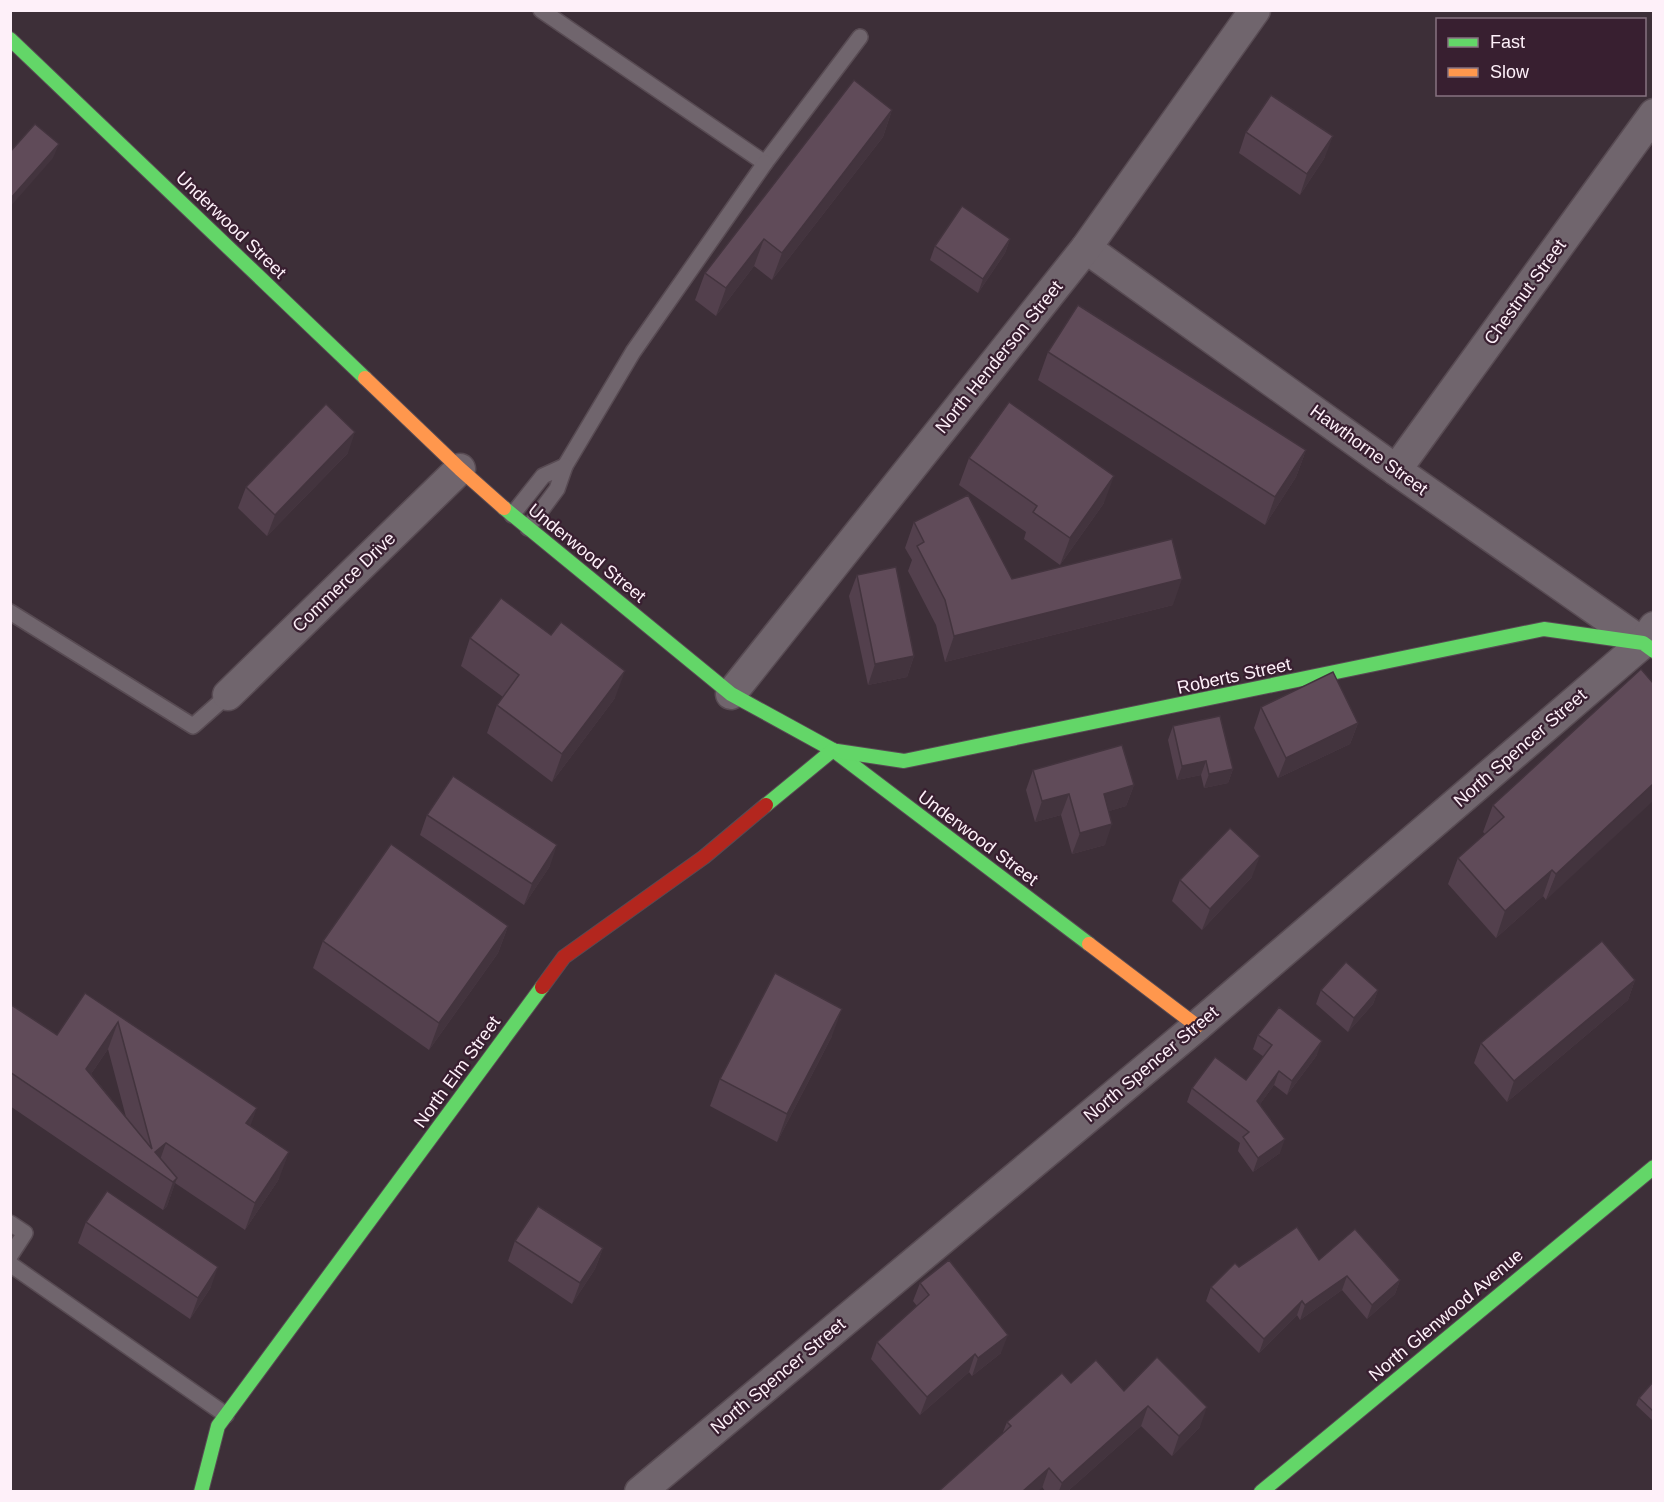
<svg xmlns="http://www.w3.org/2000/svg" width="1664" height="1502" viewBox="0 0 1664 1502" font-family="Arial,sans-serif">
  <rect width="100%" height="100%" fill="#3d2f38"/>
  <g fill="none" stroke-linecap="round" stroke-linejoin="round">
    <g stroke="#584b53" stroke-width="18">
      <g id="lane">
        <path d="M 541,10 L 765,163 L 860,37"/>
        <path d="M 565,466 L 633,352 L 765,163"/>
        <path d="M 512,515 L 543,476 L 565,466 L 557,489 L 528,528"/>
        <path d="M 10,612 L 193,726 L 228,695"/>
        <path d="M 10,1223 L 25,1233 L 10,1256"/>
        <path d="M 10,1264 L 226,1415"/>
      </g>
    </g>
    <g stroke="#584b53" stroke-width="33">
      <g id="street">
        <path d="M 1086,248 L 1396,470 L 1643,643"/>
        <path d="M 1396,470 L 1654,114"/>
        <path d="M 731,694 L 1086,248 L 1255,10"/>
        <path d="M 228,695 L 460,469"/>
        <path d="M 640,1492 L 1197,1026 L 1643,643 L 1654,627"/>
      </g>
    </g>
    <g stroke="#584b53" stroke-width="16">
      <g id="fast">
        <path d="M 10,39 L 365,378"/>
        <path d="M 504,508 L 731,694 L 833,750 L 1089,944"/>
        <path d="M 837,751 L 904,761 L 1544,629 L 1643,643 L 1654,651"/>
        <path d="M 766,805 L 833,750"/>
        <path d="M 201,1492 L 218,1426 L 542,987"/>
        <path d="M 1261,1492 L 1654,1167"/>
      </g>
    </g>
    <g stroke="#584b53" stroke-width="16">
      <g id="slow">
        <path d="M 365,378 L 460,469 L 504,508"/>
        <path d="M 1089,944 L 1197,1026"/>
      </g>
    </g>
    <g stroke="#584b53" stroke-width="16">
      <path id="jam" d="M 542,987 L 564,957 L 704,857 L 766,805"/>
    </g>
    <use href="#lane" stroke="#70656d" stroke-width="15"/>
    <use href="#street" stroke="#70656d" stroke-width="30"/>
    <use href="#fast" stroke="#63d668" stroke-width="14"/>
    <use href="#slow" stroke="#ff974d" stroke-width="14"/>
    <use href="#jam" stroke="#b3261e" stroke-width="14"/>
  </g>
  <g fill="#53404d" fill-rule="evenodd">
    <path d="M 892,110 L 883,137 L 772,280 L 754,266 L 716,316 L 695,300 L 705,273 Z"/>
    <path d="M 1246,132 L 1325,157 L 1300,195 L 1239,153 Z"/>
    <path d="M 1010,239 L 1005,253 L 978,293 L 930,260 L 935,246 Z"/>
    <path d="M 1048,352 L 1306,450 L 1296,477 L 1265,525 L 1038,380 Z"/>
    <path d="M 348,453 L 267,536 L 238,508 L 246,487 Z"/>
    <path d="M 969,458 L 1104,503 L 1060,565 L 1024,539 L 1026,532 L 959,485 Z"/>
    <path d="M 914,522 L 1012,579 L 1173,605 L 945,662 L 936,625 L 908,571 L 912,560 L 905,548 Z"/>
    <path d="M 857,575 L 914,656 L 907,677 L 868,685 L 849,596 Z"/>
    <path d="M 470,638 L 615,698 L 552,782 L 487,733 L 497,705 L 503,697 L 461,666 Z"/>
    <path d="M 1641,669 L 1546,900 L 1543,896 L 1496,938 L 1448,884 L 1458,858 L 1485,834 L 1483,832 L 1493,805 Z"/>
    <path d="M 1261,707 L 1358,723 L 1350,744 L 1278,778 L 1254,728 Z"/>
    <path d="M 1173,726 L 1233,769 L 1228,783 L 1204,788 L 1201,775 L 1177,780 L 1168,740 Z"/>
    <path d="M 1033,770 L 1134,785 L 1126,806 L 1109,811 L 1105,845 L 1072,854 L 1061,815 L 1035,822 L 1026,790 Z"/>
    <path d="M 427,815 L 550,866 L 524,905 L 420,835 Z"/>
    <path d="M 1252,877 L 1202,930 L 1172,901 L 1180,880 Z"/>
    <path d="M 508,926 L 498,953 L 429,1050 L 313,968 L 323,941 Z"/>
    <path d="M 1635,980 L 1628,1000 L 1507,1102 L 1474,1063 L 1481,1043 Z"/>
    <path d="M 1321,990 L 1378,990 L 1373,1004 L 1348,1032 L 1316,1004 Z"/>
    <path d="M 85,993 L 250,1126 L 279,1179 L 245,1230 L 175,1183 L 167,1206 L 163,1210 L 10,1106 L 10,1004 L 57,1035 ZM 108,1049 L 126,1117 L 91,1074 Z"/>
    <path d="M 1258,1035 L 1317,1055 L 1287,1095 L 1274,1085 L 1260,1104 L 1280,1153 L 1253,1172 L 1238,1151 L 1240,1143 L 1187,1102 L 1192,1088 L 1246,1080 L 1264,1057 L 1253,1049 Z"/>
    <path d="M 832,1036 L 777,1142 L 710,1106 L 720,1079 Z"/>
    <path d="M 86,1222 L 211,1287 L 190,1319 L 78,1243 Z"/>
    <path d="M 515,1241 L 603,1248 L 595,1269 L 572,1304 L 508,1261 Z"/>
    <path d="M 1319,1260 L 1400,1280 L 1395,1294 L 1367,1319 L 1342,1290 L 1300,1320 L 1297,1315 L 1259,1353 L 1206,1301 L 1211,1287 L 1239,1267 Z"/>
    <path d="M 920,1283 L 1001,1353 L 972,1376 L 969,1372 L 920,1415 L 871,1359 L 877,1342 L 917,1306 L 913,1301 Z"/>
    <path d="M 1653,1382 L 1653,1421 L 1636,1405 L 1639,1398 Z"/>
    <path d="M 1124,1391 L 1200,1427 L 1172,1456 L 1141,1426 L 1068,1491 L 1045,1491 L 1003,1432 L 1007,1422 Z"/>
  </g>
  <g fill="#43343e">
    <path d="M 892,110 L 883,137 L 772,280 L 782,253 Z"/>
    <path d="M 1333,136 L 1325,157 L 1300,195 L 1307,174 Z"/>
    <path d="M 59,144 L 53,158 L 10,207 L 10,199 Z"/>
    <path d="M 764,239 L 754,266 L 716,316 L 726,288 Z"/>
    <path d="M 1010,239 L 1005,253 L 978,293 L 983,279 Z"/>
    <path d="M 355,432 L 348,453 L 267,536 L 275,515 Z"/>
    <path d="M 1306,450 L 1296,477 L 1265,525 L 1275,497 Z"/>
    <path d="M 1114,476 L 1104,503 L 1060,565 L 1070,538 Z"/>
    <path d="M 1182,579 L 1173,605 L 945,662 L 954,636 Z"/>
    <path d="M 914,656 L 907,677 L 868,685 L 875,664 Z"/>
    <path d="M 625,671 L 615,698 L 552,782 L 562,754 Z"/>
    <path d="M 1358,723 L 1350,744 L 1278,778 L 1286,758 Z"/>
    <path d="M 1206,761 L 1201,775 L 1177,780 L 1182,766 Z"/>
    <path d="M 1233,769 L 1228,783 L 1204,788 L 1209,774 Z"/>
    <path d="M 1653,784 L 1653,801 L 1546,900 L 1556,874 Z"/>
    <path d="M 1134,785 L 1126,806 L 1096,815 L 1104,794 Z"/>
    <path d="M 1069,794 L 1061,815 L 1035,822 L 1042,801 Z"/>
    <path d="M 1112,824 L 1105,845 L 1072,854 L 1080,833 Z"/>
    <path d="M 557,845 L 550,866 L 524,905 L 532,884 Z"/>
    <path d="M 1260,856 L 1252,877 L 1202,930 L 1210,909 Z"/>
    <path d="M 1552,870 L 1543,896 L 1496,938 L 1505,911 Z"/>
    <path d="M 508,926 L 498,953 L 429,1050 L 439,1023 Z"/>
    <path d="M 1635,980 L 1628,1000 L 1507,1102 L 1514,1081 Z"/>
    <path d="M 1378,990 L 1373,1004 L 1348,1032 L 1354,1018 Z"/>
    <path d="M 842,1009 L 832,1036 L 777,1142 L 787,1114 Z"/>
    <path d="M 118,1022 L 108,1049 L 76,1096 L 86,1069 Z"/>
    <path d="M 1322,1041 L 1317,1055 L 1287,1095 L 1292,1081 Z"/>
    <path d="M 1279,1071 L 1274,1085 L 1252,1115 L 1257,1101 Z"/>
    <path d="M 257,1108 L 247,1135 L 246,1123 Z"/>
    <path d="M 1285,1139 L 1280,1153 L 1253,1172 L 1258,1158 Z"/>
    <path d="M 166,1143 L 156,1171 L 155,1152 Z"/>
    <path d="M 289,1152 L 279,1179 L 245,1230 L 255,1203 Z"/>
    <path d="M 177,1178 L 167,1206 L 163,1210 L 173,1182 Z"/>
    <path d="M 603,1248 L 595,1269 L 572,1304 L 580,1283 Z"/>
    <path d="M 218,1267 L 211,1287 L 190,1319 L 198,1298 Z"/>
    <path d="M 1347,1276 L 1342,1290 L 1300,1320 L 1305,1305 Z"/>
    <path d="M 1400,1280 L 1395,1294 L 1367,1319 L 1372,1305 Z"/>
    <path d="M 1302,1301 L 1297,1315 L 1259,1353 L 1264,1339 Z"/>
    <path d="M 1008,1335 L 1001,1353 L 972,1376 L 978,1358 Z"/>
    <path d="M 975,1354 L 969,1372 L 920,1415 L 927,1397 Z"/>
    <path d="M 1148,1406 L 1141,1426 L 1068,1491 L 1059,1491 L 1062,1483 Z"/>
    <path d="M 1207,1407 L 1200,1427 L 1172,1456 L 1179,1436 Z"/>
    <path d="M 1049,1468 L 1042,1488 L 1038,1491 L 1023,1491 Z"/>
  </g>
  <g fill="#604b59" stroke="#43343e" stroke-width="1.5" fill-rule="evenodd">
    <path d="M 854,80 L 892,110 L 782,253 L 764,239 L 726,288 L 705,273 Z"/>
    <path d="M 1271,95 L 1333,136 L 1307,174 L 1246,132 Z"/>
    <path d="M 35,124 L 59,144 L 10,199 L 10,152 Z"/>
    <path d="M 962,206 L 1010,239 L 983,279 L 935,246 Z"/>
    <path d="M 1078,305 L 1306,450 L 1275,497 L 1048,352 Z"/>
    <path d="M 1009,402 L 1114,476 L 1070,538 L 1033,512 L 1037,506 L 969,458 Z"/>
    <path d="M 326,404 L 355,432 L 275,515 L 246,487 Z"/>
    <path d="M 968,495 L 1012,579 L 1172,539 L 1182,579 L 954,636 L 945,600 L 917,546 L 924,542 L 914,522 Z"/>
    <path d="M 896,567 L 914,656 L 875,664 L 857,575 Z"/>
    <path d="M 501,598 L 551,635 L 561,622 L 625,671 L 562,754 L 497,705 L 519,675 L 470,638 Z"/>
    <path d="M 1641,669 L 1653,683 L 1653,784 L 1556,874 L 1552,870 L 1505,911 L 1458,858 L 1504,817 L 1493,805 Z"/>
    <path d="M 1333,672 L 1358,723 L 1286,758 L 1261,707 Z"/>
    <path d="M 1220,716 L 1233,769 L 1209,774 L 1206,761 L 1182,766 L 1173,726 Z"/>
    <path d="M 1122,745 L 1134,785 L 1104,794 L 1112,824 L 1080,833 L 1069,794 L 1042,801 L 1033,770 Z"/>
    <path d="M 453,776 L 557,845 L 532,884 L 427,815 Z"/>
    <path d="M 1230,828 L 1260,856 L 1210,909 L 1180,880 Z"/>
    <path d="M 391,844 L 508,926 L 439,1023 L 323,941 Z"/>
    <path d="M 1602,941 L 1635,980 L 1514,1081 L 1481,1043 Z"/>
    <path d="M 1346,962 L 1378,990 L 1354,1018 L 1321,990 Z"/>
    <path d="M 775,973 L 842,1009 L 787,1114 L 720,1079 Z"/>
    <path d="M 85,993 L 257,1108 L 246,1123 L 289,1152 L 255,1203 L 166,1143 L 155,1152 L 177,1178 L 173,1182 L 10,1072 L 10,1004 L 57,1035 ZM 118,1022 L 152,1149 L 86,1069 Z"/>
    <path d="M 1279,1007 L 1322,1041 L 1292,1081 L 1279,1071 L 1257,1101 L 1285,1139 L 1258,1158 L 1243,1137 L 1249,1132 L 1192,1088 L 1215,1057 L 1246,1080 L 1272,1045 L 1258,1035 Z"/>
    <path d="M 107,1191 L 218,1267 L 198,1298 L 86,1222 Z"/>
    <path d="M 538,1206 L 603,1248 L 580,1283 L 515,1241 Z"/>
    <path d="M 1297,1227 L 1319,1260 L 1355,1229 L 1400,1280 L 1372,1305 L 1347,1276 L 1305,1305 L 1302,1301 L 1264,1339 L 1211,1287 L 1235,1263 L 1239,1267 Z"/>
    <path d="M 949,1260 L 1008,1335 L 978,1358 L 975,1354 L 927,1397 L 877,1342 L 929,1295 L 920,1283 Z"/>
    <path d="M 1157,1357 L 1207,1407 L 1179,1436 L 1148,1406 L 1062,1483 L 1049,1468 L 1023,1491 L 939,1491 L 1011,1426 L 1007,1422 L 1062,1373 L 1071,1383 L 1096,1360 L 1124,1391 Z"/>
    <path d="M 1653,1382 L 1653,1411 L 1639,1398 Z"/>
  </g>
  <g text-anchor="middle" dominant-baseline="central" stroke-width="4.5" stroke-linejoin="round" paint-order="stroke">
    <g font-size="18" fill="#fef0f9" stroke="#381f30">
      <text transform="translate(231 225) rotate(44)">Underwood Street</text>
      <text transform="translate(1525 292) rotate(-54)">Chestnut Street</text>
      <text transform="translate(999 357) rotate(-51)">North Henderson Street</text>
      <text transform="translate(1369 450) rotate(36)">Hawthorne Street</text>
      <text transform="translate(587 553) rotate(39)">Underwood Street</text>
      <text transform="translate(344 582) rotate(-44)">Commerce Drive</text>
      <text transform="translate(1234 676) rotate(-12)">Roberts Street</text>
      <text transform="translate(1520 748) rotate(-41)">North Spencer Street</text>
      <text transform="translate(978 838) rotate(37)">Underwood Street</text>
      <text transform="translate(1151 1064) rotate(-40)">North Spencer Street</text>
      <text transform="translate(457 1072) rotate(-54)">North Elm Street</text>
      <text transform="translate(1446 1315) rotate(-40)">North Glenwood Avenue</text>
      <text transform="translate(778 1376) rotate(-40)">North Spencer Street</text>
    </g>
  </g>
  <rect width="1664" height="1502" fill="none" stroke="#fef0f9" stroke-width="24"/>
  <rect x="1436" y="18" width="210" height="78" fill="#381f30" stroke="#877380" stroke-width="1.5"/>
  <rect x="1448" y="38" width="30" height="9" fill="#63d668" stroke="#877380" stroke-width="1.5"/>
  <text x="1490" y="48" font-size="18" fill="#fef0f9">Fast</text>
  <rect x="1448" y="68" width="30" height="9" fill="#ff974d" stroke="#877380" stroke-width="1.5"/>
  <text x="1490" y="78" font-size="18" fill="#fef0f9">Slow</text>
</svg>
